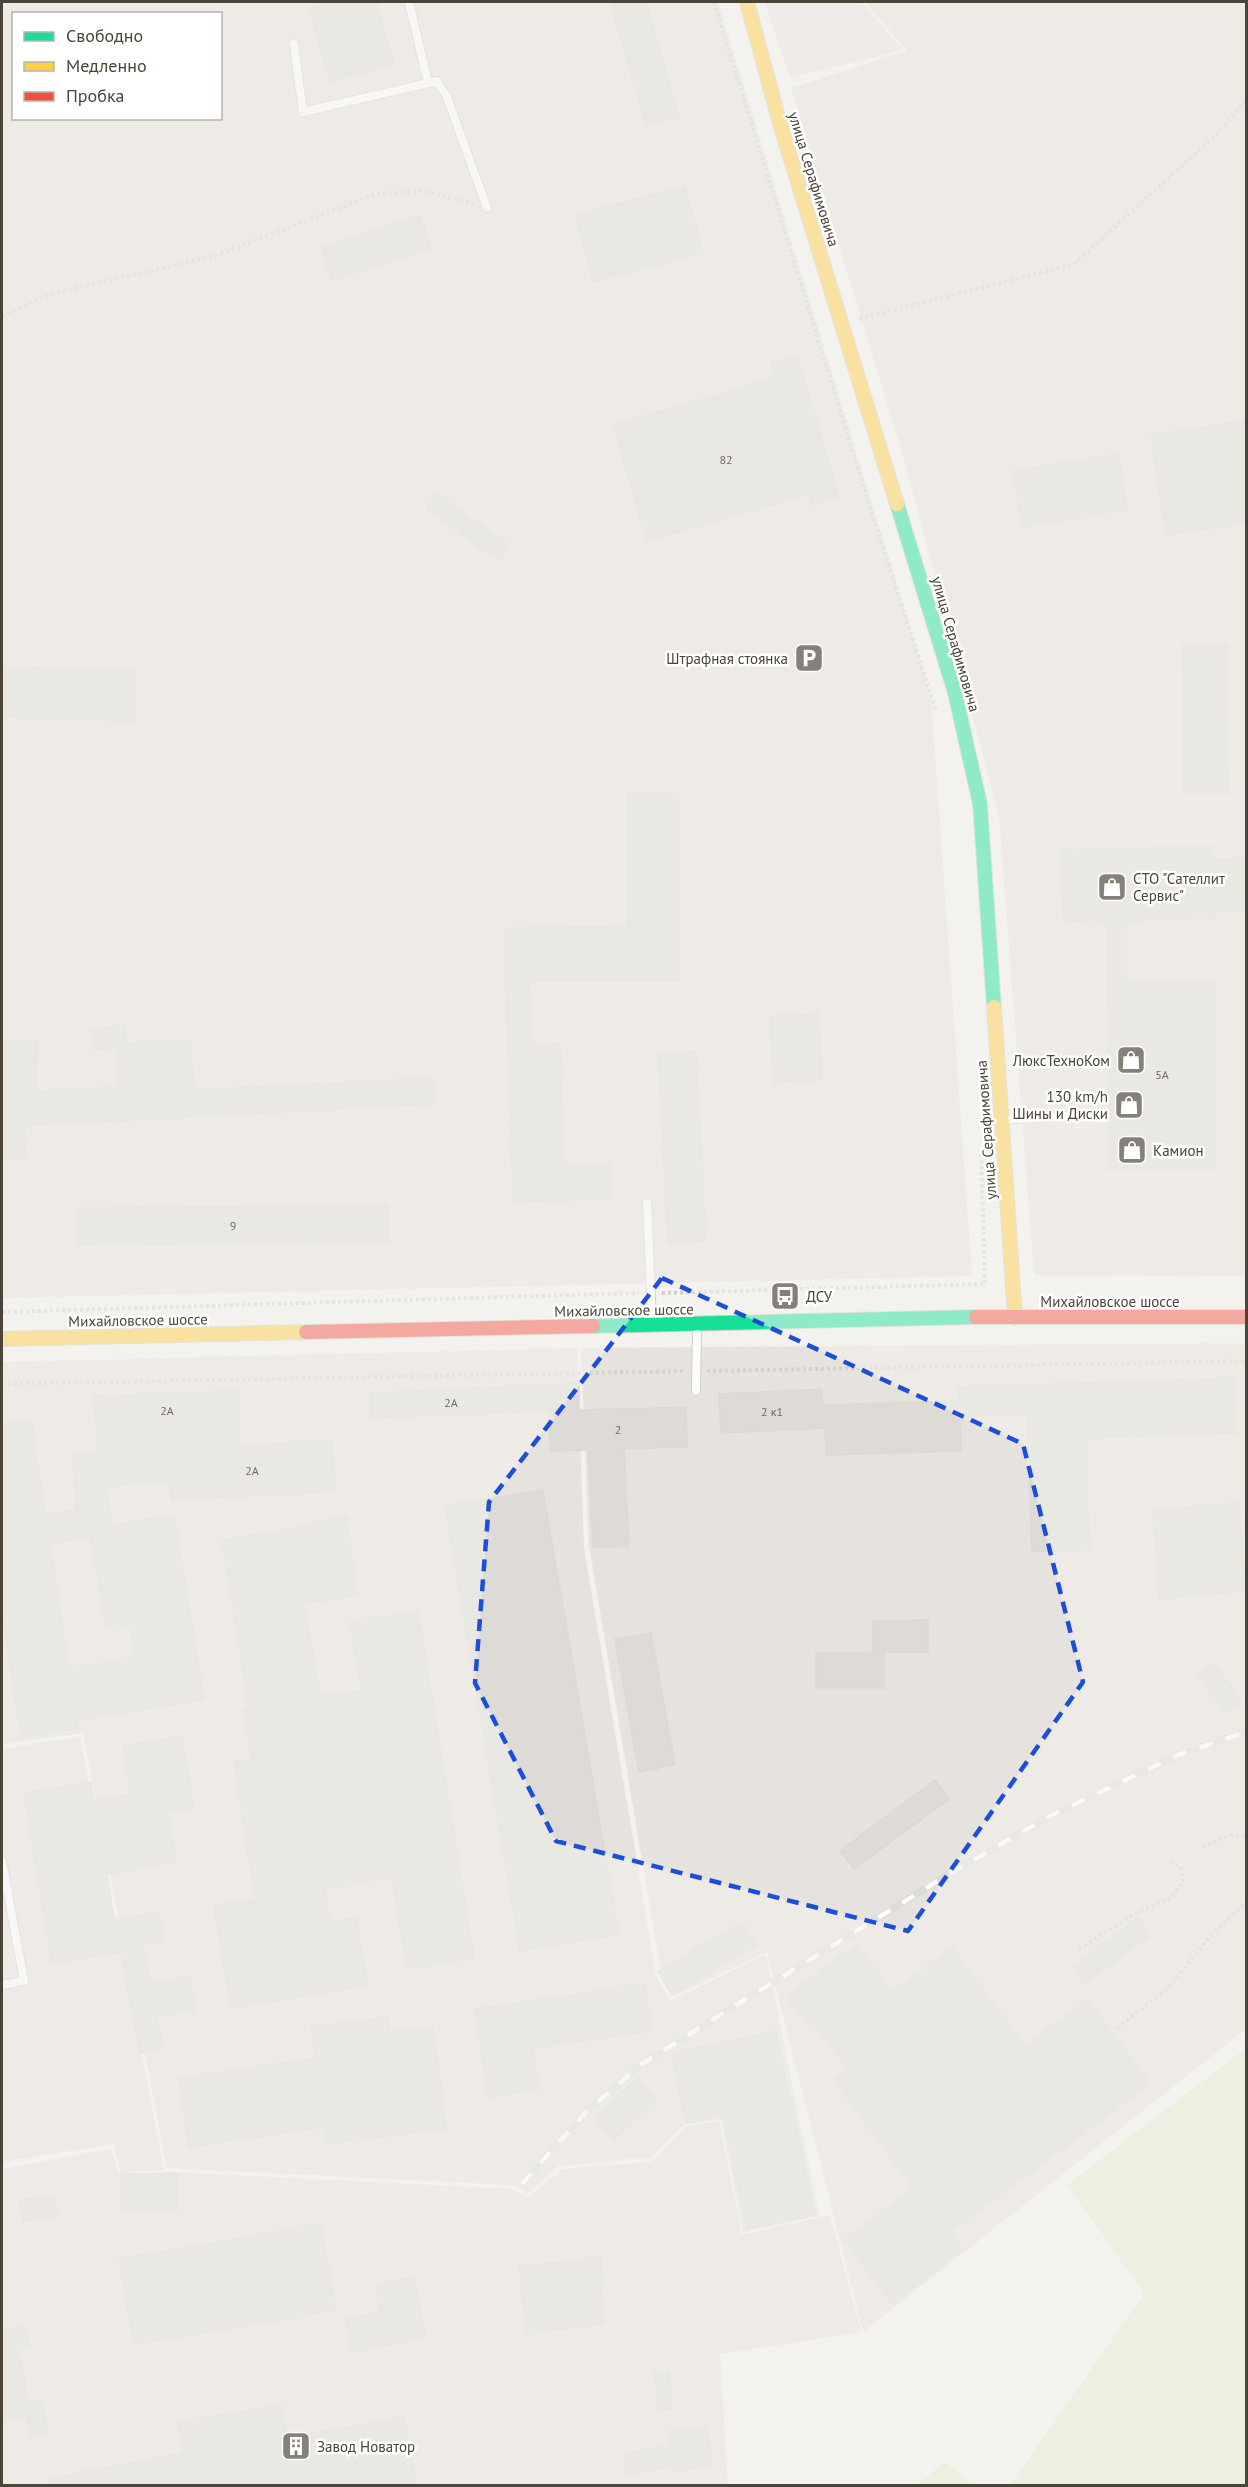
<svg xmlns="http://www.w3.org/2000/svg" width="1248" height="2487" viewBox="0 0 1248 2487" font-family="'PT Sans',sans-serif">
  <rect width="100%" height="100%" fill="#f4f2ee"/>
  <g fill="#e6e2de" fill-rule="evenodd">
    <path d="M 2,2 L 718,2 L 931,696 L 972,1276 L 2,1298 ZM 14,14 L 220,14 L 220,118 L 14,118 Z"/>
    <path d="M 865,2 L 1246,2 L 1246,1276 L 1034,1275 L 999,816 L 901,449 L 791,88 L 907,51 Z"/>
    <path d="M 1246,1343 L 1246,2029 L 863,2332 L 767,1952 L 671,1997 L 660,1967 L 589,1545 L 581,1348 Z"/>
    <path d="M 577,1348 L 584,1548 L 656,1975 L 670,2001 L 766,1954 L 819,2216 L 743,2232 L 721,2119 L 683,2125 L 652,2157 L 559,2166 L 528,2193 L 513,2185 L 167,2168 L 83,1733 L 2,1744 L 2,1362 Z"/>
    <path d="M 80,1737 L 164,2170 L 121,2173 L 114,2144 L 2,2162 L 2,1749 Z"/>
    <path d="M 719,2121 L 742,2235 L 830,2215 L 861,2332 L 720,2354 L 728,2485 L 2,2486 L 2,2169 L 111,2149 L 119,2175 L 166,2172 L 511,2189 L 528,2198 L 562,2169 L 653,2162 L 685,2127 Z"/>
  </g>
  <g fill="#e1eecf">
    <path d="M 1246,2048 L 1246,2485 L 1010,2485 L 1144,2294 L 1067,2185 Z"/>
    <path d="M 945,2461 L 945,2462 L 974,2485 L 917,2485 Z"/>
  </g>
  <g fill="#e6e3df">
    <path d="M 765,2 L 862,2 L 903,50 L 790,78 Z"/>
    <path d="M 1178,598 L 1181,796 L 1246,795 L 1246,856 L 1215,857 L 1214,845 L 1019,849 L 1018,831 L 970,630 Z"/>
    <path d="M 1105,952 L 1107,1170 L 1225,1171 L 1230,1245 L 1101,1250 L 1097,1186 L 1052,1167 L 1044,954 Z"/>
  </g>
  <g fill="#dedbd6" stroke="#dcd9d4" stroke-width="1.5" fill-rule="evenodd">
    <path d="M 334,2 L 376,2 L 394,64 L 330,82 L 309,9 Z"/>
    <path d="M 610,2 L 646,2 L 679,117 L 646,126 Z"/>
    <path d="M 685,186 L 703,253 L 593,282 L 575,215 Z"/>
    <path d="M 420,215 L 431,248 L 332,280 L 321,248 Z"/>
    <path d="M 797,355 L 839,497 L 812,505 L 809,494 L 647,541 L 613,425 L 774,378 L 770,363 Z"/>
    <path d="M 1246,420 L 1246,523 L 1166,535 L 1151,435 Z"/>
    <path d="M 1118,454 L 1127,509 L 1022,527 L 1013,471 Z"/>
    <path d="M 437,493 L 510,546 L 499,561 L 426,509 Z"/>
    <path d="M 1183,645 L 1227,645 L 1228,793 L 1184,793 Z"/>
    <path d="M 2,667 L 136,670 L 134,721 L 2,717 Z"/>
    <path d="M 627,792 L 678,793 L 680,981 L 529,981 L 531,1044 L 560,1043 L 564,1165 L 611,1164 L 612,1199 L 513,1202 L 504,928 L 627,926 Z"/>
    <path d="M 1212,847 L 1212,859 L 1246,858 L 1246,911 L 1214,912 L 1214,918 L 1140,919 L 1140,924 L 1126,925 L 1126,980 L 1214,980 L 1215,1169 L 1109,1169 L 1108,925 L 1098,925 L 1098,920 L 1064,921 L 1062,850 Z"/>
    <path d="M 819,1014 L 822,1080 L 773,1082 L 770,1016 Z"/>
    <path d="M 125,1026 L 126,1043 L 191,1040 L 193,1090 L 433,1078 L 434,1104 L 24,1126 L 26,1157 L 2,1159 L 2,1040 L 38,1041 L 36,1091 L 118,1087 L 116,1048 L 93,1050 L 92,1028 Z"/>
    <path d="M 696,1051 L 706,1241 L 668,1243 L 658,1053 Z"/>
    <path d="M 388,1205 L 389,1242 L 78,1245 L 77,1208 Z"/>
    <path d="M 1234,1378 L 1236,1433 L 1086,1438 L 1089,1550 L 1032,1552 L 1027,1414 L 960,1417 L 961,1451 L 826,1455 L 825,1428 L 721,1433 L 719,1394 L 822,1389 L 823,1405 L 958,1401 L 958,1387 Z"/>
    <path d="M 579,1383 L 579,1410 L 686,1407 L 687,1447 L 624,1449 L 629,1546 L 593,1548 L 588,1450 L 550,1451 L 549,1411 L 371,1418 L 370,1393 Z"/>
    <path d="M 238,1391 L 240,1445 L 332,1440 L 335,1492 L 171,1500 L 170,1483 L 106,1486 L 113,1525 L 174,1515 L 204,1700 L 77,1720 L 78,1729 L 21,1737 L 2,1611 L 2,1424 L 31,1419 L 45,1515 L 76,1510 L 73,1453 L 97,1451 L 95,1396 ZM 91,1537 L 106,1630 L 130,1626 L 135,1658 L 69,1669 L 50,1544 Z"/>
    <path d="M 543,1490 L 619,1935 L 520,1951 L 445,1506 Z"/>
    <path d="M 1239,1503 L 1246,1591 L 1160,1599 L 1153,1510 Z"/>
    <path d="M 347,1517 L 357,1596 L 304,1603 L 320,1696 L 361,1690 L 350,1622 L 418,1611 L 474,1958 L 407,1969 L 392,1877 L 325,1888 L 330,1922 L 356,1918 L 368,1986 L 231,2008 L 214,1906 L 255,1899 L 234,1762 L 252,1759 L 243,1709 L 249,1707 L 222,1540 L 316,1525 L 315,1522 Z"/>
    <path d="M 928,1620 L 928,1652 L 873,1652 L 873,1621 Z"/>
    <path d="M 651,1633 L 675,1765 L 639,1772 L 615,1639 Z"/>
    <path d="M 884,1652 L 884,1688 L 816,1688 L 816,1653 Z"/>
    <path d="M 1214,1664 L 1242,1701 L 1226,1713 L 1198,1676 Z"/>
    <path d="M 182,1736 L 194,1808 L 168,1812 L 176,1862 L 107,1874 L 114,1919 L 159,1912 L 163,1941 L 143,1944 L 151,1982 L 190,1977 L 195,2010 L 157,2016 L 163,2048 L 140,2053 L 121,1952 L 52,1964 L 24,1793 L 91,1782 L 94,1800 L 130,1794 L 123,1746 Z"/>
    <path d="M 935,1780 L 949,1799 L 854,1869 L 840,1851 Z"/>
    <path d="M 1138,1918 L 1150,1935 L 1085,1984 L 1072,1967 Z"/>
    <path d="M 743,1922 L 756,1946 L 671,1994 L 658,1971 Z"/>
    <path d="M 857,1944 L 892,1992 L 952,1948 L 1025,2046 L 1088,1999 L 1150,2084 L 950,2232 L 963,2249 L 892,2304 L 844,2240 L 914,2188 L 833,2079 L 848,2069 L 813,2022 L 808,2025 L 786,1996 Z"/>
    <path d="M 645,1984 L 652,2031 L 533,2048 L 539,2090 L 488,2097 L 475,2009 Z"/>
    <path d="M 388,2017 L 390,2032 L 433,2027 L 446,2129 L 326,2144 L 324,2127 L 189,2147 L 179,2078 L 315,2058 L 311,2027 Z"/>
    <path d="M 776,2031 L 815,2215 L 747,2229 L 723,2116 L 686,2123 L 672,2053 Z"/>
    <path d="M 637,2078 L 657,2099 L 614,2139 L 594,2117 Z"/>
    <path d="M 178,2173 L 178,2210 L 120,2210 L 120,2174 Z"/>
    <path d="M 54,2195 L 58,2216 L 23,2222 L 19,2200 Z"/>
    <path d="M 321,2224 L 336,2310 L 134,2345 L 119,2259 Z"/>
    <path d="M 600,2257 L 604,2288 L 600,2289 L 604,2324 L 526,2333 L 519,2267 Z"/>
    <path d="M 414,2277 L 426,2337 L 352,2352 L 346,2319 L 380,2312 L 375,2285 Z"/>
    <path d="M 25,2326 L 29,2346 L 18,2348 L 29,2403 L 42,2400 L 48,2433 L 30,2436 L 27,2417 L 2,2422 L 2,2330 Z"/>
    <path d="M 669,2371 L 672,2409 L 658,2410 L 655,2372 Z"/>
    <path d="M 281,2404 L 287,2438 L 404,2417 L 417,2486 L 51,2486 L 50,2478 L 183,2453 L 178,2423 Z"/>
    <path d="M 707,2427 L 712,2467 L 674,2471 L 673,2467 L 626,2474 L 623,2453 L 670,2446 L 669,2431 Z"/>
  </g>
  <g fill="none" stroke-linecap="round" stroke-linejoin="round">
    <g stroke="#d2d0cb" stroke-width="10">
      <g id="lane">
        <path d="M 409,2 L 428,83"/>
        <path d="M 294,44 L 303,112 L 437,81 L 447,97 L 487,208"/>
        <path d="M 1004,1120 L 1078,1115"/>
        <path d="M 647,1203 L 652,1321"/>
        <path d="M 696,1391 L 697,1326"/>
        <path d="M 2,1861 L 24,1981 L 2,1985"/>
      </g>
    </g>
    <g stroke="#d3cfc5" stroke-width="16">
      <g id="fast">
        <path d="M 897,504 L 955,693 L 980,804 L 994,1007"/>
        <path d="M 593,1326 L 976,1317"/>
      </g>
    </g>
    <g stroke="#d3cfc5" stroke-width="16">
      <g id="slow">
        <path d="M 747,2 L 780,124 L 897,504"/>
        <path d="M 994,1007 L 1015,1318"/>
        <path d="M 2,1339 L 306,1332"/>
      </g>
    </g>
    <g stroke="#d3cfc5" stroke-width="16">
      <g id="jam">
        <path d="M 976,1317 L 1246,1317"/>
        <path d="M 306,1332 L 593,1326"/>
      </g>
    </g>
    <g stroke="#d3d2cc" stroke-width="4" stroke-dasharray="3 3" stroke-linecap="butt">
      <path d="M 714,2 L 867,498 L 936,711"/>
      <path d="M 2,316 L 50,294 L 215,256 L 375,194 L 423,191 L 473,204"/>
      <path d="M 859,319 L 1074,264 L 1214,137 L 1246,101"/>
      <path d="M 662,1293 L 985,1284 L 981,1149"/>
      <path d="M 2,1312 L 639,1293"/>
      <path d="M 707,1371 L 1246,1361"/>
      <path d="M 2,1384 L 685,1371"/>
      <path d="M 1202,1847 L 1231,1835 L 1246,1837"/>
      <path d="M 1079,1949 L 1134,1914 L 1171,1898 L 1184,1880 L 1180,1867 L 1169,1860"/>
      <path d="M 1117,2028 L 1167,1989 L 1213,1933 L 1246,1903"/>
    </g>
    <use href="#lane" stroke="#fdfdfc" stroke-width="8"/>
    <use href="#fast" stroke="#16e098" stroke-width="14"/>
    <use href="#slow" stroke="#ffcf43" stroke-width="14"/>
    <use href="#jam" stroke="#f24e42" stroke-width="14"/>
    <g stroke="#dbdbda" stroke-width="7">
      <path id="rail" d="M 522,2184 L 586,2112 L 642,2064 L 725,2012 L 949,1874 L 1052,1815 L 1178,1755 L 1246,1732"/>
    </g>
    <use href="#rail" stroke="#fff" stroke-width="4.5" stroke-dasharray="14" stroke-linecap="butt"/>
  </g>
  <path d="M0 0H1248V2487H0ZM 662,1278 L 1023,1444 L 1083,1682 L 908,1931 L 556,1841 L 475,1683 L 489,1502 Z" fill="#f4f2ee" fill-opacity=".55" fill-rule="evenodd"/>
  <path fill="none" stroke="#1d4ed8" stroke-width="4.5" stroke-dasharray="12 8" stroke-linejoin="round" d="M 662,1278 L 1023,1444 L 1083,1682 L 908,1931 L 556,1841 L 475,1683 L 489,1502 Z"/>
  <defs>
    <g id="parking-square" transform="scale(1.5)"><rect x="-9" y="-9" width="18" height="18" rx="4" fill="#868178" stroke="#fff"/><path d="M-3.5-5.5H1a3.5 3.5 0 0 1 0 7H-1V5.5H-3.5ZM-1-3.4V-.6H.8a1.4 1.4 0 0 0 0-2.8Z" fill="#fff"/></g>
    <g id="shop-square" transform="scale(1.5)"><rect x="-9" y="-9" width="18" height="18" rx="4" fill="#868178" stroke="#fff"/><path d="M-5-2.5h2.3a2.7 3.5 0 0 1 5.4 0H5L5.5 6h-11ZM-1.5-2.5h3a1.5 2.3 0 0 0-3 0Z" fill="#fff"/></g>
    <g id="bus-square" transform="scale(1.5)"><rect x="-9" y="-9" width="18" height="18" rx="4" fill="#868178" stroke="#fff"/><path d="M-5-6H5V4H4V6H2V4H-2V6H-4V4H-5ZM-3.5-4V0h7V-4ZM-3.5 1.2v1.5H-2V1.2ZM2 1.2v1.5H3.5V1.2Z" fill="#fff"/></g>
    <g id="building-square" transform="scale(1.5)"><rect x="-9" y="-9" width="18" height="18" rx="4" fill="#868178" stroke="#fff"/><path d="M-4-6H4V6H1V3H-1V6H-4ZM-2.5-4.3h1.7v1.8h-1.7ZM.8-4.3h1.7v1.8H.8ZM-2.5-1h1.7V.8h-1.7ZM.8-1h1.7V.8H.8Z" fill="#fff"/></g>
  </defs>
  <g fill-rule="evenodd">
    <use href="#parking-square" x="809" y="658"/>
    <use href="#shop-square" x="1112" y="887"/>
    <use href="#shop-square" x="1131" y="1060"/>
    <use href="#shop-square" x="1129" y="1105"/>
    <use href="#shop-square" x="1132" y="1150"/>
    <use href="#bus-square" x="785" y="1296"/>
    <use href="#building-square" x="296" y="2446"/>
  </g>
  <g text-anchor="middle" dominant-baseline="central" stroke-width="5" stroke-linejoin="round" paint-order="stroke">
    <g font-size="12" fill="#706a61">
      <text x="726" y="459">82</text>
      <text x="1162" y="1074">5А</text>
      <text x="233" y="1225">9</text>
      <text x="451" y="1402">2А</text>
      <text x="167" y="1410">2А</text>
      <text x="772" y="1411">2 к1</text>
      <text x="618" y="1429">2</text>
      <text x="252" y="1470">2А</text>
    </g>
    <g font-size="15" fill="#4b4439" stroke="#fff">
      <text transform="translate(814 179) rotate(73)">улица Серафимовича</text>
      <text transform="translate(956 644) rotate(74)">улица Серафимовича</text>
      <text transform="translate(986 1130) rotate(-94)">улица Серафимовича</text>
      <text x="1110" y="1301">Михайловское шоссе</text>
      <text transform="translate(624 1310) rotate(-1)">Михайловское шоссе</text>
      <text transform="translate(138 1320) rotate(-1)">Михайловское шоссе</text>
    </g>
    <g font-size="15" fill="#4b4439" stroke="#fff" text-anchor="start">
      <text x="788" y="658" text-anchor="end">Штрафная стоянка</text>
      <text x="1133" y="878">СТО "Сателлит<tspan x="1133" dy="17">Сервис"</tspan></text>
      <text x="1110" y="1060" text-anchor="end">ЛюксТехноКом</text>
      <text x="1108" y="1096" text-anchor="end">130 km/h<tspan x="1108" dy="17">Шины и Диски</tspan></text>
      <text x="1153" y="1150">Камион</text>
      <text x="806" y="1296">ДСУ</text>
      <text x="317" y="2446">Завод Новатор</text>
    </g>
  </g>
  <rect width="1248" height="2487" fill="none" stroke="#4b4439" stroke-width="6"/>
  <rect x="12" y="12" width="210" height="108" fill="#ffffff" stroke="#b7b4b0" stroke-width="1.5"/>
  <rect x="24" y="32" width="30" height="9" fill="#16e098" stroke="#b7b4b0" stroke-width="1.5"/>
  <text x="66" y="42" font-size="18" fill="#4b4439">Свободно</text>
  <rect x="24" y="62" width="30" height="9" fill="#ffcf43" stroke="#b7b4b0" stroke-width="1.5"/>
  <text x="66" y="72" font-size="18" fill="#4b4439">Медленно</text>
  <rect x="24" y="92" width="30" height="9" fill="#f24e42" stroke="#b7b4b0" stroke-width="1.5"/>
  <text x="66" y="102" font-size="18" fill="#4b4439">Пробка</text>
</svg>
